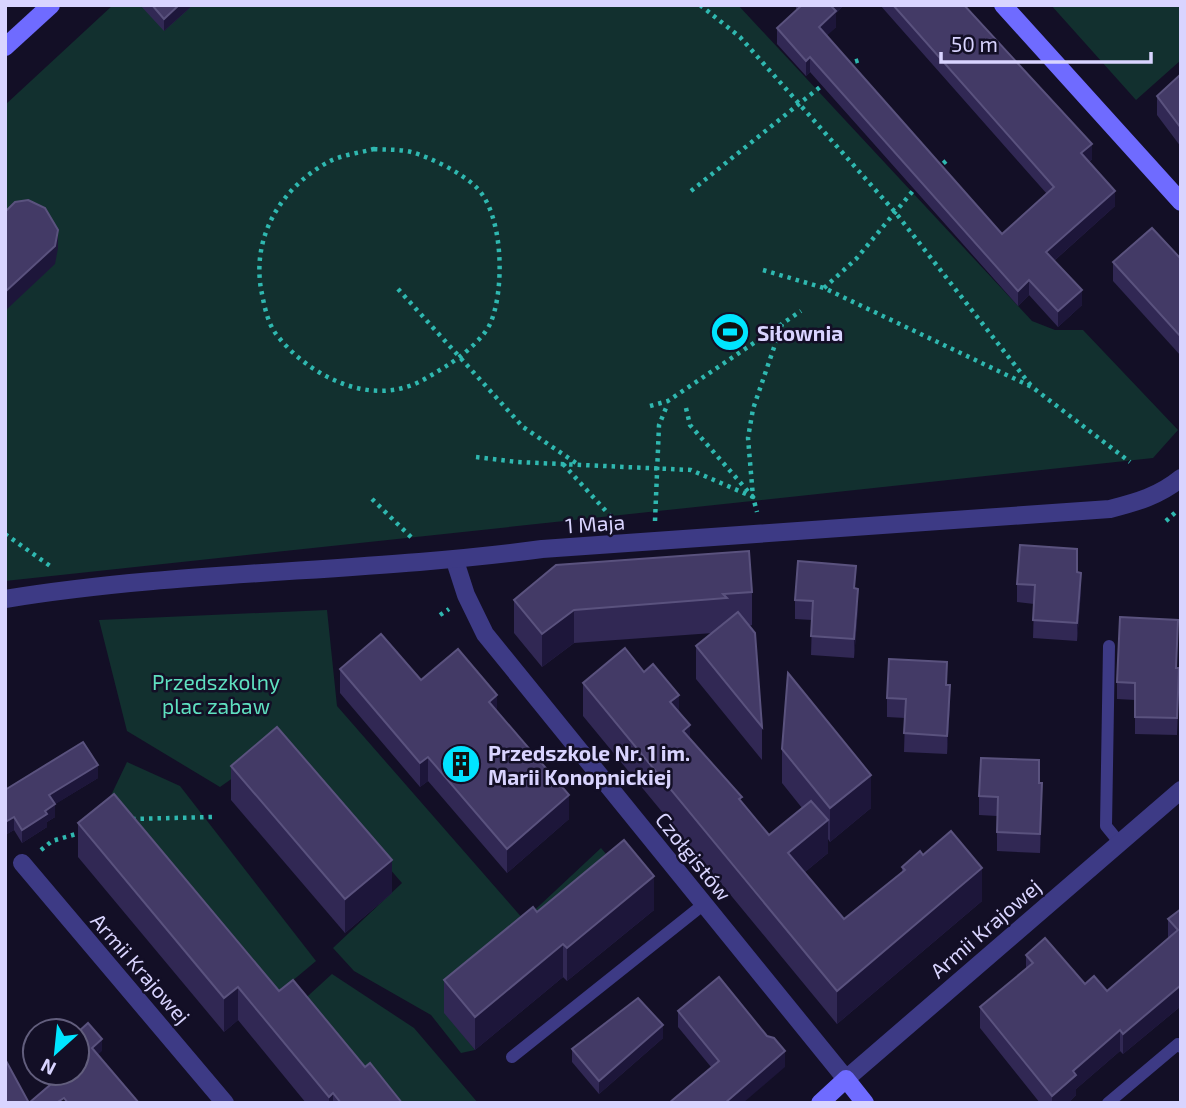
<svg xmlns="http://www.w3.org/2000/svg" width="1186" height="1108" viewBox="0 0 1186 1108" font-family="'Exo 2',sans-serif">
  <rect width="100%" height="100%" fill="#130f26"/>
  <g fill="#12302f">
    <path d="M 113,5 L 738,5 L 1032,321 L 1055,330 L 1083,330 L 1178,430 L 1153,458 L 5,581 L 5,105 Z"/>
    <path d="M 1051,5 L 1181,5 L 1181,60 L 1136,100 Z"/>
    <path d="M 327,610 L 337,706 L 524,920 L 601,848 L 623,874 L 445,1013 L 475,1050 L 461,1053 L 431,1015 L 354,971 L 333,948 L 402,883 L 281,744 L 220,787 L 127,731 L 99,620 Z"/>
    <path d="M 127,762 L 180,786 L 316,961 L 266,1003 L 105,808 Z"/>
    <path d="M 332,974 L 414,1028 L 478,1103 L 379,1103 L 298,1005 Z"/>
  </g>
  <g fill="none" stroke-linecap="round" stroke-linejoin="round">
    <g stroke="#2fb8b0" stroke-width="4.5" stroke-dasharray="3.5 5" stroke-linecap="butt">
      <path d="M 700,5 L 740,37 L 895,212 L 1032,387"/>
      <path d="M 847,64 L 860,60"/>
      <path d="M 374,149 C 385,150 399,149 411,152 C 430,157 462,173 476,187 C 504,214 505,291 490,324 C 483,339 462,356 448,365 C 436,372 421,383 406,387 C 359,402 304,371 276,334 C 267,322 264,304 261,289 C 252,236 281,188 328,162 C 341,155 359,153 374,149 Z"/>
      <path d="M 937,169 L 947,160"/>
      <path d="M 691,191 L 825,83"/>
      <path d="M 763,270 L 824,288 L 1032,387 L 1130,462"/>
      <path d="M 824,288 L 856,259 L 917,186"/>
      <path d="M 398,289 L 523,427 L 576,463"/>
      <path d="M 650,406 L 668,401 L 801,311"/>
      <path d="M 686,408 L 690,425 L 753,497 L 757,512"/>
      <path d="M 476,457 L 517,462 L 691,470 L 753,497 L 748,438 L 753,409 L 782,324"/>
      <path d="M 563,464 L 616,522"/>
      <path d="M 372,499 L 414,540"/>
      <path d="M 655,521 L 659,425 L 666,408"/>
      <path d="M 1166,521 L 1178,510"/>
      <path d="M 5,534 L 53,568"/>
      <path d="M 440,615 L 449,609"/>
      <path d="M 132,819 L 212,817"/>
      <path d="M 41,850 L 52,841 L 83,832"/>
    </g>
    <g stroke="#3d3a85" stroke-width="12">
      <path d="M 1109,646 L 1106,826 L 1119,842"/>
      <path d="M 512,1057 L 704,904"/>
      <path d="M 1108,1103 L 1178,1044 L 1181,1047"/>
    </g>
    <g stroke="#3d3a85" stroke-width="18">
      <path d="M 455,561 L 466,595 L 485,634 L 846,1079 L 1181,790"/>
      <path d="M 5,599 C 182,570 364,573 542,549 L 1110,509 C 1137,502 1159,496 1181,478"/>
      <path d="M 22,863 L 225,1103"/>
    </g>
    <g stroke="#6f6bff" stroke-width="18">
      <path d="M 1003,5 L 1181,202"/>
      <path d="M 5,47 L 51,5"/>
      <path d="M 820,1103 L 846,1079 L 865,1103"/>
    </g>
  </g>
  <g fill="#312854">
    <path d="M 140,5 L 193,5 L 164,31 Z"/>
    <path d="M 796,5 L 844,5 L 836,13 L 836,27 L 826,36 L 1002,234 L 1047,194 L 880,5 L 964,5 L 1092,159 L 1089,162 L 1115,206 L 1054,261 L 1082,305 L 1058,327 L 1029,295 L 1018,306 L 810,72 L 806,76 L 777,44 L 777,28 L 796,11 Z"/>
    <path d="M 1181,74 L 1181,147 L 1157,115 L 1157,96 Z"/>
    <path d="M 1181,259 L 1181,356 L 1113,281 L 1113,262 Z"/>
    <path d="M 1077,572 L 1081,591 L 1077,641 L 1033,638 L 1034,604 L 1017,602 L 1017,584 Z"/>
    <path d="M 856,589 L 858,608 L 854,658 L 811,655 L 812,620 L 795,619 L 795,600 Z"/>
    <path d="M 752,592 L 752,625 L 749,626 L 762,727 L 762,760 L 696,679 L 696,646 L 713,633 L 574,643 L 542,667 L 514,633 L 514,600 Z"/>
    <path d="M 1178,637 L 1176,668 L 1179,685 L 1177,735 L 1135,734 L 1135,700 L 1117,699 L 1117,682 Z"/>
    <path d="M 340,669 L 421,680 L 497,711 L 569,819 L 507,873 L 428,781 L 420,787 L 340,693 Z"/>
    <path d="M 583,683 L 679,712 L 690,738 L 769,835 L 802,808 L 782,783 L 782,749 L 871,808 L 830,842 L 828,839 L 828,853 L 805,872 L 844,919 L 902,873 L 902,867 L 923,855 L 982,901 L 837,1024 L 583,716 Z"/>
    <path d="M 947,685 L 950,704 L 947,754 L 904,752 L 905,718 L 887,717 L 887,698 Z"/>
    <path d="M 231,766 L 392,893 L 345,933 L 231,800 Z"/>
    <path d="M 98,778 L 55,804 L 55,817 L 47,822 L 47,827 L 22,843 L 14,830 L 7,834 L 5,832 L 5,790 Z"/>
    <path d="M 1039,783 L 1042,802 L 1040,853 L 997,851 L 997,816 L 979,815 L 979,796 Z"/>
    <path d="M 78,823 L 279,991 L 365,1067 L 402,1103 L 306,1103 L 238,1020 L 224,1032 L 78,857 Z"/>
    <path d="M 1181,909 L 1181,1006 L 1123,1054 L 1120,1051 L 1076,1089 L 1076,1095 L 1068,1103 L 1040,1103 L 980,1028 L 980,1007 L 1026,969 L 1026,955 L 1085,984 L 1107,991 L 1168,938 L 1168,919 Z"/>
    <path d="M 654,910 L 567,981 L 563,977 L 475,1050 L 444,1013 L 444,980 L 537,912 Z"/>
    <path d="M 678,1011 L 785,1067 L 711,1067 L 678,1027 Z"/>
    <path d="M 663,1038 L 599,1094 L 572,1062 L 572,1049 Z"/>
  </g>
  <g fill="#1d163a">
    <path d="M 179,5 L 193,5 L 164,31 L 164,19 Z"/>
    <path d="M 829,5 L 844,5 L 836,13 L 836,27 L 819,43 L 819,27 Z"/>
    <path d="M 810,57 L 810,72 L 806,76 L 806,61 Z"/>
    <path d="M 1092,144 L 1092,159 L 1081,168 L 1081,153 Z"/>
    <path d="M 1115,191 L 1115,206 L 1046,268 L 1046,252 Z"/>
    <path d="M 58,230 L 58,248 L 55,264 L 5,311 L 5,292 Z"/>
    <path d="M 1029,280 L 1029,295 L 1018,306 L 1018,291 Z"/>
    <path d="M 1082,290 L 1082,305 L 1058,327 L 1058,311 Z"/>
    <path d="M 1081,573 L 1081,591 L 1077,641 L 1077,623 Z"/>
    <path d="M 858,589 L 858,608 L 854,658 L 854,639 Z"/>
    <path d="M 574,610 L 574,643 L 542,667 L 542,634 Z"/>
    <path d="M 950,685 L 950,704 L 947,754 L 947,736 Z"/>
    <path d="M 497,695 L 497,719 L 489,702 Z"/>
    <path d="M 679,695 L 679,728 L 670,702 Z"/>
    <path d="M 690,725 L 690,759 L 683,731 Z"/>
    <path d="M 428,757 L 428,781 L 420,787 L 420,763 Z"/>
    <path d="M 98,765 L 98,778 L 49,808 L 49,795 Z"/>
    <path d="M 871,775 L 871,808 L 830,842 L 830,808 Z"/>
    <path d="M 1042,783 L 1042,802 L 1040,853 L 1040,834 Z"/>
    <path d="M 569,795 L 569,819 L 507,873 L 507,849 Z"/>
    <path d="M 55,804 L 55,817 L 47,822 L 47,827 L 22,843 L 22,830 L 45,811 Z"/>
    <path d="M 14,817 L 14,830 L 7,834 L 7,821 Z"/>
    <path d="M 828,820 L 828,853 L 788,886 L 788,853 Z"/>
    <path d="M 392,860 L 392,893 L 345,933 L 345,899 Z"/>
    <path d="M 982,868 L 982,901 L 837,1024 L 837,991 Z"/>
    <path d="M 654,876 L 654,910 L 567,981 L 567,948 Z"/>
    <path d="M 563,944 L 563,977 L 475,1050 L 475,1017 Z"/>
    <path d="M 1181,985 L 1181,1006 L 1123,1054 L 1123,1034 Z"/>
    <path d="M 238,987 L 238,1020 L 224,1032 L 224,998 Z"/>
    <path d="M 663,1025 L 663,1038 L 599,1094 L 599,1081 Z"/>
    <path d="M 1120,1030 L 1120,1051 L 1076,1089 L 1076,1095 L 1068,1103 L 1052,1103 L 1052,1096 L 1073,1071 Z"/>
    <path d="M 102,1039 L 102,1051 L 92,1060 L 92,1048 Z"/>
    <path d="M 785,1051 L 785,1067 L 743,1103 L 725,1103 Z"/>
    <path d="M 333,1093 L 333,1103 L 329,1103 L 329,1097 Z"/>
  </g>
  <g fill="#433a66" stroke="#5a527e" stroke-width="2">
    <path d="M 152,5 L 179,5 L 164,19 Z"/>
    <path d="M 802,5 L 830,5 L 836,11 L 819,27 L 1002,234 L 1054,187 L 893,5 L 964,5 L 1092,144 L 1081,153 L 1115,191 L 1046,252 L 1082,290 L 1058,311 L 1029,280 L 1018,291 L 810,57 L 806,61 L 777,28 Z"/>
    <path d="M 1181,74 L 1181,128 L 1157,96 Z"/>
    <path d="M 28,200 L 45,208 L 58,230 L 55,246 L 5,292 L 5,212 L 15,202 Z"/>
    <path d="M 1152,228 L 1181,259 L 1181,337 L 1113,262 Z"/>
    <path d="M 1020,545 L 1077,549 L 1077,572 L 1081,573 L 1077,623 L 1033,620 L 1035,585 L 1017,584 Z"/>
    <path d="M 749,551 L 752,592 L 723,594 L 727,598 L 574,610 L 542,634 L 514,600 L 556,565 Z"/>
    <path d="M 798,561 L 856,566 L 854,588 L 858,589 L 854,639 L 811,636 L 813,601 L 795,600 Z"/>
    <path d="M 738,612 L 755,633 L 762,727 L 696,646 Z"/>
    <path d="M 1120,617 L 1178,620 L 1176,668 L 1179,668 L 1177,718 L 1135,717 L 1135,683 L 1117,682 Z"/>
    <path d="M 381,634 L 421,680 L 458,649 L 497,695 L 489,702 L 569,795 L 507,849 L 428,757 L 420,763 L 340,669 Z"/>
    <path d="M 625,648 L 644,672 L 653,664 L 679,695 L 670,702 L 690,725 L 683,731 L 742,797 L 739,799 L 769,835 L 811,801 L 828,820 L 788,853 L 844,919 L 905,870 L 902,867 L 920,851 L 923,855 L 951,831 L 982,868 L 837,991 L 583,683 Z"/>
    <path d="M 889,659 L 947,662 L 946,685 L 950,685 L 947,736 L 904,733 L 906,699 L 887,698 Z"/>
    <path d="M 788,673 L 871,775 L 830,808 L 782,749 Z"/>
    <path d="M 277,727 L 392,860 L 345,899 L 231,766 Z"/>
    <path d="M 83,742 L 98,765 L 49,795 L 55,804 L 45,811 L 47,814 L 22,830 L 14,817 L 7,821 L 5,819 L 5,790 Z"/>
    <path d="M 981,758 L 1039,760 L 1039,783 L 1042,783 L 1040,834 L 997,832 L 998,797 L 979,796 Z"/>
    <path d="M 114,794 L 279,991 L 293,980 L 365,1067 L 370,1063 L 402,1103 L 341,1103 L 333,1093 L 329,1097 L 238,987 L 224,998 L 78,823 Z"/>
    <path d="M 624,840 L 654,876 L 567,948 L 563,944 L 475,1017 L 444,980 L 533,907 L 537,912 Z"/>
    <path d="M 1181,909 L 1181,985 L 1123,1034 L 1120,1030 L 1073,1071 L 1076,1075 L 1052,1096 L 980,1007 L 1033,963 L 1026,955 L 1045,938 L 1085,984 L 1094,976 L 1107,991 L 1178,930 L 1168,919 Z"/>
    <path d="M 719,977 L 767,1036 L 774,1038 L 785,1051 L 725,1103 L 669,1103 L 719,1061 L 678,1011 Z"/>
    <path d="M 638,998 L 663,1025 L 599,1081 L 572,1049 Z"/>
    <path d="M 88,1023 L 102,1039 L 92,1048 L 139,1103 L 68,1103 L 64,1098 L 56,1103 L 29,1103 L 64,1073 L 77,1073 L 77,1033 Z"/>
    <path d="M 5,1059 L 29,1103 L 5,1103 Z"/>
  </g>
  <defs>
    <g id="stadium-disc" transform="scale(2.0125)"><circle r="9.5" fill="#00e5ff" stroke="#130f26"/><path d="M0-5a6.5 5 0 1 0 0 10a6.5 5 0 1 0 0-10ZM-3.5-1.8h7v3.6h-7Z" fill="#111"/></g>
    <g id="building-disc" transform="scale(2.0125)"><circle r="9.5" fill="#00e5ff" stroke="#130f26"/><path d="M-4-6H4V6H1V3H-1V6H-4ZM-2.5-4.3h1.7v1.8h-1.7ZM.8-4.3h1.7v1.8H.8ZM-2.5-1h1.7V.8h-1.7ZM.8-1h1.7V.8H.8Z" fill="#111"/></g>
  </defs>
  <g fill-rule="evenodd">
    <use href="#stadium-disc" x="730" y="332"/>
    <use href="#building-disc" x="461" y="764"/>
  </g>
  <g text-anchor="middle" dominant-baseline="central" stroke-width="5" stroke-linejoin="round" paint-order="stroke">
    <g font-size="21" font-weight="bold" fill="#d9d4ff" stroke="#130f26" text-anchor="start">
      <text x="757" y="332">Siłownia</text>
      <text x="488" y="752">Przedszkole Nr. 1 im.<tspan x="488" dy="24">Marii Konopnickiej</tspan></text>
    </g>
    <g font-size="21" fill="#d9d4ff" stroke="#130f26">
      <text transform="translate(595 523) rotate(-4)">1 Maja</text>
      <text transform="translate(694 856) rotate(51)">Czołgistów</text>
      <text transform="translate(985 928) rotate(-41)">Armii Krajowej</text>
      <text transform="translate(141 968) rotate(49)">Armii Krajowej</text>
    </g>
    <g font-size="21" fill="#5fe0c0" stroke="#130f26">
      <text x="216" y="681">Przedszkolny<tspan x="216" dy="24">plac zabaw</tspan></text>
    </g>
  </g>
  <rect width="1186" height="1108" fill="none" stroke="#d9d4ff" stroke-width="14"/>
  <g transform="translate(56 1052) rotate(207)"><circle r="33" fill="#130f26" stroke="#625e7d" stroke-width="2"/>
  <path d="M0-5L12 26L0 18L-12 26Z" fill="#00e5ff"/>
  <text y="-10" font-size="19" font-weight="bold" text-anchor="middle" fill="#d9d4ff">N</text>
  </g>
  <path d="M941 52v10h210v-10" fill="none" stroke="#d9d4ff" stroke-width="3.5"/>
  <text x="951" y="52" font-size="21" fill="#d9d4ff" stroke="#130f26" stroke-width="5" paint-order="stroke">50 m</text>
</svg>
